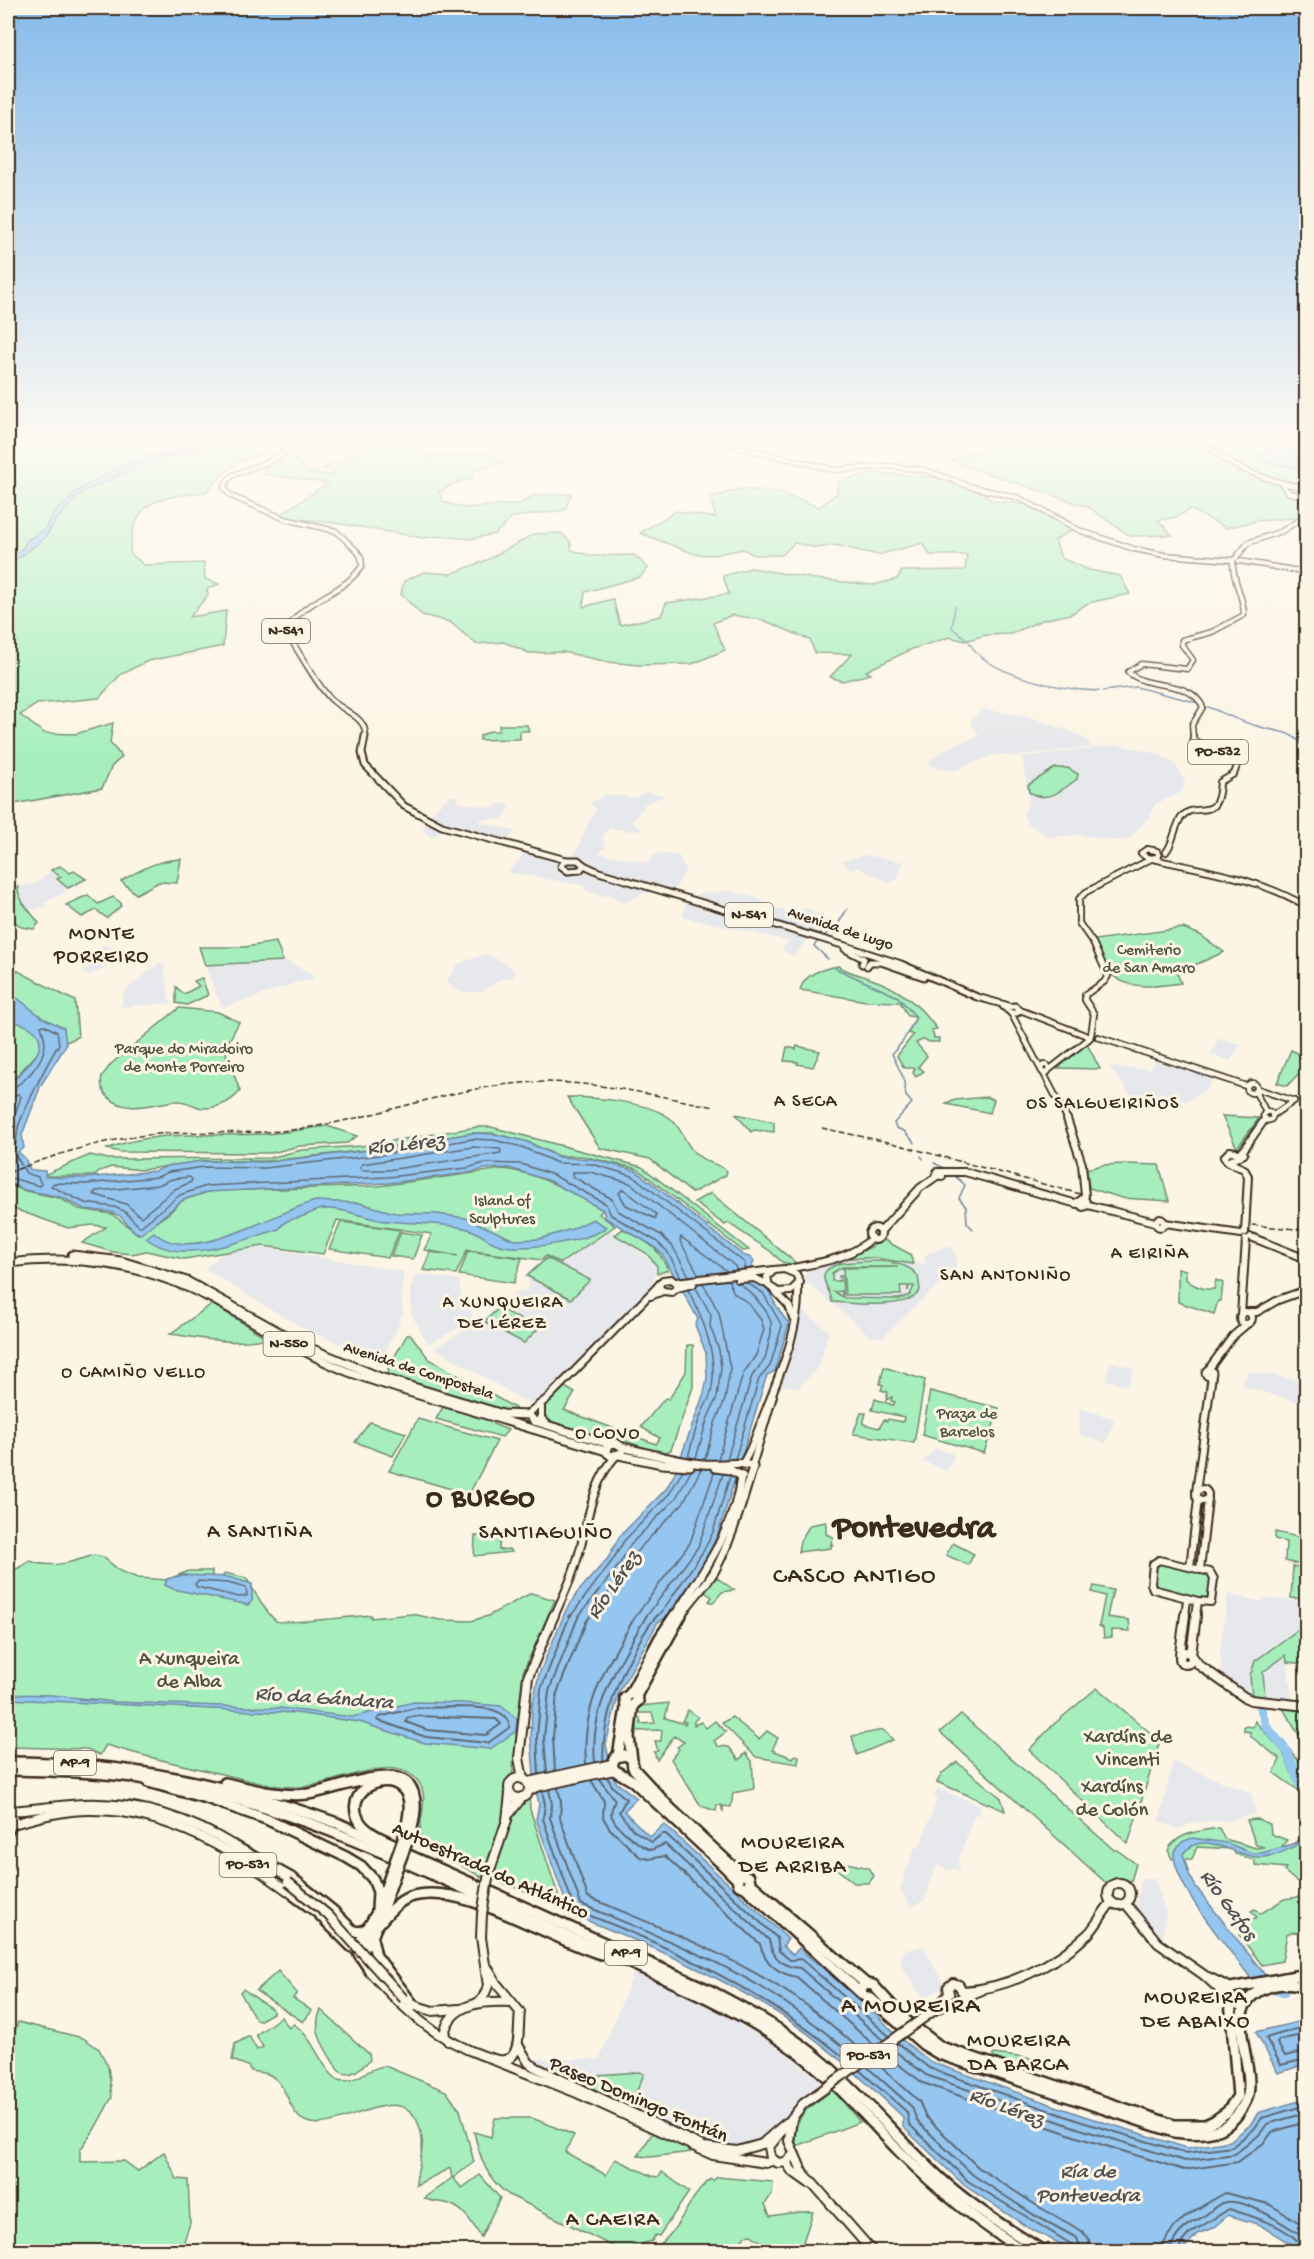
<svg xmlns="http://www.w3.org/2000/svg" width="1314" height="2259" viewBox="0 0 1314 2259" font-family="'Gochi Hand',sans-serif">
  <rect width="100%" height="100%" fill="#fcf5e5"/>
  <filter id="ink" filterUnits="userSpaceOnUse"><feTurbulence type="fractalNoise" baseFrequency=".0167" numOctaves="2"/><feDisplacementMap in="SourceGraphic" scale="12" xChannelSelector="R" yChannelSelector="G"/><feConvolveMatrix kernelMatrix="1 2 1 2 8 2 1 2 1" color-interpolation-filters="sRGB"/></filter>
  <g filter="url(#ink)">
    <g fill="#e7e8eb">
      <path d="M 983,709 L 1031,717 L 1072,732 L 1086,739 L 1093,747 L 1015,756 L 997,754 L 954,771 L 931,767 L 929,761 L 950,746 L 979,736 L 970,722 Z"/>
      <path d="M 1119,745 L 1159,754 L 1175,764 L 1185,782 L 1182,792 L 1155,804 L 1150,816 L 1129,839 L 1117,841 L 1080,835 L 1049,837 L 1027,823 L 1023,814 L 1029,802 L 1022,757 Z"/>
      <path d="M 647,791 L 665,796 L 646,803 L 632,822 L 643,830 L 631,831 L 609,828 L 603,836 L 605,848 L 599,853 L 650,863 L 651,857 L 659,853 L 679,856 L 686,870 L 673,892 L 695,898 L 697,894 L 728,891 L 748,895 L 794,915 L 805,908 L 836,922 L 817,937 L 811,935 L 794,956 L 782,950 L 788,942 L 777,938 L 683,917 L 686,898 L 656,892 L 644,893 L 624,903 L 610,895 L 601,896 L 583,889 L 585,886 L 508,872 L 526,851 L 573,859 L 591,817 L 597,810 L 590,802 L 599,799 L 605,794 L 635,798 Z"/>
      <path d="M 450,796 L 458,796 L 456,802 L 493,808 L 501,803 L 512,805 L 502,819 L 482,819 L 479,822 L 515,831 L 503,844 L 445,827 L 432,838 L 422,829 L 431,821 L 427,819 L 439,805 Z"/>
      <path d="M 865,855 L 903,862 L 898,879 L 890,883 L 858,868 L 850,869 L 842,861 Z"/>
      <path d="M 57,865 L 88,879 L 64,890 L 66,892 L 44,903 L 47,906 L 31,910 L 24,904 L 19,887 L 37,883 Z"/>
      <path d="M 105,944 L 114,950 L 107,953 L 118,961 L 89,976 L 82,973 L 91,962 L 79,961 Z"/>
      <path d="M 486,954 L 511,966 L 515,977 L 501,979 L 482,992 L 461,992 L 452,988 L 447,980 L 458,964 Z"/>
      <path d="M 286,961 L 314,975 L 313,980 L 298,982 L 227,1007 L 222,1006 L 216,995 L 205,965 Z"/>
      <path d="M 159,963 L 164,964 L 169,999 L 172,1003 L 121,1007 L 124,992 Z"/>
      <path d="M 1219,1038 L 1241,1044 L 1231,1061 L 1210,1054 Z"/>
      <path d="M 1156,1061 L 1210,1077 L 1212,1080 L 1207,1089 L 1190,1100 L 1138,1104 L 1109,1067 L 1150,1069 Z"/>
      <path d="M 609,1231 L 616,1232 L 657,1266 L 654,1281 L 642,1296 L 536,1402 L 532,1404 L 523,1400 L 434,1348 L 474,1325 L 516,1292 L 525,1291 L 530,1284 L 528,1279 L 523,1277 L 546,1256 L 561,1263 Z"/>
      <path d="M 947,1246 L 950,1246 L 956,1256 L 956,1268 L 883,1337 L 871,1337 L 804,1280 L 804,1276 L 810,1270 L 849,1258 L 875,1258 L 926,1264 L 925,1255 Z"/>
      <path d="M 263,1247 L 404,1272 L 401,1296 L 403,1312 L 396,1332 L 379,1361 L 300,1327 L 205,1269 L 223,1253 Z"/>
      <path d="M 421,1274 L 459,1280 L 462,1305 L 471,1304 L 472,1321 L 428,1344 L 411,1313 L 411,1288 L 414,1277 Z"/>
      <path d="M 801,1309 L 829,1331 L 819,1367 L 798,1388 L 778,1385 Z"/>
      <path d="M 1110,1362 L 1134,1368 L 1128,1386 L 1106,1380 Z"/>
      <path d="M 1247,1371 L 1306,1381 L 1306,1405 L 1243,1386 Z"/>
      <path d="M 1079,1408 L 1115,1419 L 1106,1443 L 1080,1435 Z"/>
      <path d="M 936,1448 L 955,1455 L 946,1471 L 923,1461 Z"/>
      <path d="M 1228,1594 L 1263,1602 L 1263,1598 L 1306,1602 L 1306,1624 L 1255,1661 L 1250,1676 L 1252,1696 L 1221,1675 L 1220,1650 Z"/>
      <path d="M 1286,1654 L 1292,1699 L 1265,1697 L 1263,1672 Z"/>
      <path d="M 1173,1762 L 1251,1793 L 1256,1813 L 1228,1821 L 1194,1822 L 1179,1829 L 1159,1821 Z"/>
      <path d="M 937,1788 L 981,1806 L 978,1815 L 975,1814 L 957,1864 L 960,1866 L 959,1871 L 952,1868 L 951,1871 L 937,1865 L 924,1901 L 911,1907 L 900,1889 L 915,1847 L 919,1848 L 937,1798 L 934,1796 Z"/>
      <path d="M 1142,1879 L 1155,1879 L 1166,1913 L 1163,1939 L 1135,1906 Z"/>
      <path d="M 923,1946 L 944,1984 L 943,1988 L 923,1998 L 902,1968 L 900,1959 L 904,1951 Z"/>
      <path d="M 634,1972 L 683,1993 L 754,2029 L 828,2086 L 792,2118 L 749,2149 L 714,2149 L 529,2063 L 532,2059 L 599,2059 Z"/>
    </g>
    <g fill="#a6efbd" stroke="#708c6e" stroke-width="1.5" fill-rule="evenodd">
      <path d="M 8,441 L 320,441 L 296,460 L 307,472 L 332,475 L 334,471 L 325,469 L 327,464 L 345,459 L 376,442 L 418,448 L 428,457 L 486,452 L 503,462 L 474,471 L 472,478 L 455,483 L 439,492 L 444,502 L 464,508 L 520,504 L 535,495 L 571,494 L 565,510 L 513,517 L 495,534 L 471,539 L 439,536 L 424,538 L 336,523 L 277,517 L 328,483 L 265,474 L 264,454 C 239,458 221,473 206,492 C 159,498 132,498 130,553 L 144,565 L 204,563 L 205,579 L 219,584 L 207,589 L 208,595 L 190,617 L 226,611 L 223,646 L 148,661 L 121,674 L 99,698 L 37,704 L 20,715 L 44,733 L 75,734 L 113,723 L 110,743 L 122,757 L 112,766 L 102,788 L 8,805 Z"/>
      <path d="M 995,441 L 1207,441 L 1220,450 L 1261,442 L 1259,441 L 1306,441 L 1306,498 L 1299,505 L 1302,517 L 1256,521 L 1226,528 L 1190,509 L 1177,517 L 1158,520 L 1172,535 L 1130,536 L 1088,507 L 951,461 L 999,442 Z"/>
      <path d="M 871,473 L 953,479 L 978,488 L 992,501 L 1029,504 L 1063,516 L 1072,530 L 1055,540 L 1061,558 L 1089,570 L 1120,576 L 1130,594 L 1088,603 L 1071,614 L 1042,620 L 1011,634 L 986,635 L 965,641 L 950,637 L 912,649 L 866,671 L 871,674 L 842,681 L 830,677 L 852,654 L 815,653 L 810,640 L 763,620 L 732,615 L 713,623 L 725,650 L 692,664 L 639,665 L 608,662 L 563,652 L 529,653 L 504,642 L 476,644 L 450,622 L 422,615 L 401,594 L 404,581 L 424,572 L 451,574 L 489,559 L 534,534 L 561,533 L 571,542 L 571,550 L 592,556 L 634,555 L 648,568 L 640,577 L 585,592 L 583,607 L 613,599 L 620,625 L 661,616 L 666,603 L 729,594 L 723,576 L 751,568 L 816,579 L 873,585 L 897,579 L 902,571 L 965,570 L 967,555 L 930,555 L 923,543 L 878,555 L 835,545 L 818,548 L 794,543 L 782,555 L 754,555 L 743,549 L 713,555 L 695,554 L 640,533 L 676,511 L 716,518 L 710,498 L 740,489 L 778,492 L 819,507 L 837,493 L 838,482 Z"/>
      <path d="M 499,725 L 527,725 L 529,731 L 520,731 L 520,739 L 517,739 L 480,740 L 480,736 L 490,731 L 499,731 Z"/>
      <path d="M 1055,768 L 1068,768 L 1078,774 L 1077,779 C 1062,790 1048,804 1029,792 L 1028,785 Z"/>
      <path d="M 181,859 L 177,883 L 159,882 L 136,894 L 121,881 C 141,869 158,860 181,859 Z"/>
      <path d="M 60,866 L 70,873 L 74,871 L 86,879 L 68,888 L 57,879 L 61,877 L 51,870 Z"/>
      <path d="M 19,887 L 18,891 L 23,903 L 39,923 L 34,929 L 21,927 L 8,915 L 8,902 L 16,896 L 8,889 Z"/>
      <path d="M 88,895 L 98,904 L 113,897 L 121,903 L 121,906 L 107,918 L 96,910 L 82,917 L 66,905 Z"/>
      <path d="M 1183,928 L 1200,935 L 1224,952 L 1177,973 L 1181,983 C 1162,986 1128,991 1111,974 C 1103,967 1099,950 1094,940 Z"/>
      <path d="M 276,942 L 283,961 L 205,965 L 199,947 L 245,947 Z"/>
      <path d="M 8,958 L 16,970 L 75,1001 L 78,1037 L 37,1054 L 8,1085 Z"/>
      <path d="M 838,966 C 849,973 862,975 874,980 C 901,989 921,1007 937,1029 L 932,1030 L 934,1038 L 939,1038 L 939,1042 L 929,1042 L 924,1039 L 916,1043 L 927,1056 L 918,1067 L 924,1071 L 916,1077 L 913,1073 L 915,1068 L 904,1068 L 897,1056 L 913,1035 L 908,1033 L 916,1017 L 908,1016 L 900,1002 L 866,1001 L 800,990 C 804,973 823,969 838,966 Z"/>
      <path d="M 202,978 L 208,995 L 187,1005 L 176,1003 L 176,987 L 184,994 L 199,986 L 194,981 Z"/>
      <path d="M 179,1008 L 218,1012 L 239,1022 L 229,1041 L 226,1053 L 240,1091 C 231,1103 212,1111 198,1107 C 191,1104 184,1100 176,1101 C 153,1103 128,1115 108,1097 C 102,1091 100,1085 102,1076 L 111,1064 Z"/>
      <path d="M 1087,1044 L 1100,1069 L 1058,1068 Z"/>
      <path d="M 797,1046 L 820,1051 L 813,1067 L 797,1064 L 798,1062 L 784,1061 L 787,1047 L 796,1049 Z"/>
      <path d="M 1291,1050 L 1306,1057 L 1306,1066 L 1287,1086 L 1277,1083 Z"/>
      <path d="M 567,1097 C 593,1097 651,1102 671,1119 C 683,1130 685,1144 695,1153 C 704,1163 718,1163 727,1171 L 726,1175 L 692,1193 L 650,1159 L 600,1148 Z"/>
      <path d="M 987,1097 L 994,1100 L 990,1113 L 946,1104 L 955,1100 Z"/>
      <path d="M 736,1114 L 774,1122 L 774,1132 L 754,1130 L 751,1132 Z"/>
      <path d="M 1222,1116 L 1259,1118 L 1237,1148 Z"/>
      <path d="M 327,1126 L 357,1136 L 347,1143 L 300,1146 L 271,1153 L 120,1152 L 107,1149 C 155,1129 212,1137 263,1134 C 284,1133 305,1129 327,1126 Z"/>
      <path d="M 477,1127 L 491,1127 L 642,1167 L 749,1250 L 743,1251 L 637,1169 L 582,1156 L 558,1156 L 528,1142 L 492,1133 L 473,1133 L 375,1149 L 297,1158 L 266,1161 L 202,1161 L 142,1170 L 111,1167 L 100,1171 L 95,1176 L 47,1176 L 46,1174 L 90,1155 L 108,1159 L 269,1158 L 302,1150 L 361,1146 Z"/>
      <path d="M 1124,1164 L 1159,1165 L 1169,1201 L 1122,1198 L 1089,1188 L 1086,1169 L 1103,1165 Z"/>
      <path d="M 503,1169 C 539,1173 572,1192 603,1210 L 599,1214 L 615,1226 L 561,1263 L 546,1256 L 542,1260 L 467,1250 L 456,1274 L 423,1270 L 430,1252 L 458,1256 L 424,1250 L 432,1234 L 337,1220 L 323,1254 L 263,1246 L 184,1259 L 146,1251 L 132,1254 L 113,1252 L 82,1243 L 106,1227 L 93,1225 L 68,1228 L 8,1207 L 8,1184 L 22,1190 L 59,1198 L 79,1209 L 112,1214 L 138,1234 L 168,1214 L 183,1200 L 211,1191 L 379,1186 Z"/>
      <path d="M 711,1193 L 796,1263 L 795,1265 L 782,1262 L 770,1251 L 728,1223 L 725,1225 L 694,1202 Z"/>
      <path d="M 341,1222 L 400,1230 L 388,1258 L 329,1249 Z"/>
      <path d="M 623,1229 C 645,1241 658,1245 668,1270 L 657,1274 L 657,1266 L 646,1253 L 615,1235 Z"/>
      <path d="M 401,1232 L 422,1235 L 413,1259 L 391,1256 Z"/>
      <path d="M 884,1240 L 910,1254 L 913,1264 L 875,1258 L 849,1258 Z"/>
      <path d="M 468,1251 L 522,1258 L 514,1283 L 459,1275 Z"/>
      <path d="M 547,1258 L 590,1280 L 571,1299 L 527,1276 Z"/>
      <path d="M 841,1263 C 863,1261 903,1256 918,1276 L 920,1290 C 910,1311 853,1303 832,1302 C 831,1286 809,1273 841,1263 ZM 842,1267 L 898,1267 L 843,1268 L 845,1295 L 901,1295 L 900,1286 L 908,1286 L 908,1291 L 909,1286 L 914,1286 L 910,1295 L 900,1299 L 845,1298 L 834,1292 L 841,1291 L 843,1296 L 842,1276 L 839,1276 L 840,1281 L 832,1281 L 832,1273 Z"/>
      <path d="M 1178,1268 L 1186,1270 L 1186,1279 C 1191,1285 1206,1291 1214,1289 L 1216,1280 L 1223,1283 L 1221,1301 L 1218,1301 L 1214,1314 L 1178,1302 Z"/>
      <path d="M 212,1304 L 267,1338 C 235,1346 202,1338 170,1334 Z"/>
      <path d="M 499,1308 L 538,1329 L 524,1343 L 484,1322 Z"/>
      <path d="M 407,1335 L 411,1335 L 429,1359 L 515,1408 L 516,1411 L 512,1413 L 389,1376 L 388,1368 Z"/>
      <path d="M 687,1345 L 693,1345 L 693,1387 L 671,1450 L 666,1452 L 655,1451 L 622,1440 L 607,1439 L 546,1421 L 542,1410 L 543,1406 L 565,1387 L 575,1393 L 564,1410 L 656,1444 L 660,1438 L 641,1427 L 665,1398 L 669,1399 L 686,1372 Z"/>
      <path d="M 884,1367 L 925,1380 L 914,1443 L 853,1434 L 861,1413 L 866,1413 L 863,1424 L 879,1428 L 884,1420 L 887,1421 L 888,1419 L 903,1422 L 904,1417 L 872,1410 L 875,1399 L 893,1405 L 895,1402 L 891,1401 L 892,1397 L 886,1400 L 888,1392 L 881,1390 L 883,1385 L 880,1384 Z"/>
      <path d="M 930,1391 L 999,1408 L 984,1453 L 922,1435 Z"/>
      <path d="M 443,1407 L 494,1422 L 493,1424 L 508,1430 L 502,1437 L 436,1419 Z"/>
      <path d="M 418,1419 L 497,1441 L 469,1494 L 389,1471 Z"/>
      <path d="M 370,1422 L 406,1433 L 393,1456 L 355,1442 Z"/>
      <path d="M 826,1522 L 826,1534 L 833,1537 L 831,1544 L 834,1545 L 831,1545 L 831,1548 L 798,1552 L 800,1541 L 810,1525 Z"/>
      <path d="M 1275,1532 L 1303,1538 L 1306,1566 L 1285,1561 L 1286,1542 L 1275,1539 Z"/>
      <path d="M 475,1536 L 500,1537 L 499,1550 L 509,1549 L 512,1552 L 474,1556 Z"/>
      <path d="M 953,1543 L 974,1554 L 968,1565 L 946,1555 Z"/>
      <path d="M 94,1555 L 103,1557 L 120,1571 L 138,1578 L 167,1580 L 188,1571 L 212,1571 L 212,1580 L 221,1579 L 225,1573 L 246,1578 C 255,1591 264,1611 276,1621 C 281,1625 358,1616 371,1615 L 371,1618 L 412,1614 L 440,1620 L 471,1621 L 488,1616 L 531,1593 L 555,1600 L 523,1672 L 510,1798 L 483,1878 L 423,1844 C 413,1823 436,1795 413,1776 C 385,1754 331,1787 298,1787 C 274,1788 249,1780 226,1775 C 185,1766 146,1757 106,1745 L 100,1755 L 87,1749 L 8,1747 L 8,1574 L 30,1561 C 51,1569 73,1562 94,1555 Z"/>
      <path d="M 1158,1562 L 1208,1574 L 1211,1577 L 1209,1599 L 1205,1600 L 1153,1588 L 1156,1565 Z"/>
      <path d="M 1293,1566 L 1306,1569 L 1306,1599 L 1291,1598 Z"/>
      <path d="M 716,1577 L 734,1590 L 722,1592 L 713,1603 L 709,1601 L 712,1597 L 702,1590 Z"/>
      <path d="M 1094,1586 L 1113,1590 L 1107,1617 L 1129,1620 L 1130,1631 L 1112,1630 L 1112,1637 L 1104,1638 L 1103,1628 L 1099,1626 L 1105,1596 L 1092,1592 Z"/>
      <path d="M 1306,1624 L 1306,1664 L 1287,1662 L 1286,1655 L 1263,1672 L 1265,1697 L 1252,1696 L 1250,1676 L 1255,1661 Z"/>
      <path d="M 1097,1688 L 1160,1741 L 1128,1844 L 1029,1750 L 1054,1724 Z"/>
      <path d="M 669,1703 L 665,1718 L 685,1724 L 686,1722 L 682,1721 L 688,1710 L 698,1717 L 694,1721 L 694,1725 L 701,1722 L 706,1728 L 715,1721 L 726,1732 L 714,1741 L 718,1746 L 729,1747 L 739,1760 L 746,1753 L 752,1761 L 754,1789 L 733,1793 L 731,1807 L 723,1806 L 723,1812 L 721,1805 L 717,1805 L 716,1811 L 701,1806 L 671,1759 L 679,1749 L 677,1747 L 684,1742 L 674,1736 L 657,1760 L 654,1752 L 658,1751 L 655,1741 L 661,1741 L 662,1730 L 637,1731 L 636,1718 L 640,1718 L 641,1724 L 655,1723 L 652,1713 L 638,1713 L 640,1706 Z"/>
      <path d="M 1282,1707 L 1306,1710 L 1306,1730 L 1299,1729 L 1300,1737 Z"/>
      <path d="M 961,1714 L 1114,1850 L 1117,1850 L 1136,1864 L 1131,1881 L 1105,1882 L 940,1732 Z"/>
      <path d="M 732,1717 L 759,1739 L 767,1731 L 778,1738 L 772,1750 L 793,1758 L 795,1755 L 799,1756 L 798,1764 L 756,1757 L 722,1723 Z"/>
      <path d="M 1255,1721 L 1283,1752 L 1296,1784 L 1305,1795 L 1274,1773 L 1280,1759 L 1250,1736 L 1250,1732 L 1244,1731 L 1244,1726 L 1253,1727 Z"/>
      <path d="M 883,1730 L 893,1740 L 857,1755 L 852,1736 Z"/>
      <path d="M 1282,1740 L 1306,1770 L 1306,1793 C 1294,1778 1292,1757 1280,1741 Z"/>
      <path d="M 957,1762 L 1001,1798 L 1005,1811 L 937,1782 L 941,1774 Z"/>
      <path d="M 529,1795 L 530,1809 L 561,1904 L 491,1879 C 501,1850 507,1816 529,1795 Z"/>
      <path d="M 1257,1819 L 1270,1824 L 1271,1834 L 1287,1840 L 1282,1846 C 1293,1847 1300,1839 1306,1831 L 1306,1881 L 1296,1881 L 1284,1871 L 1286,1868 L 1255,1865 L 1255,1860 L 1235,1854 L 1233,1849 L 1197,1847 L 1192,1859 L 1172,1859 L 1168,1850 C 1178,1832 1201,1831 1219,1828 L 1225,1839 L 1256,1848 L 1264,1847 L 1256,1845 L 1247,1820 Z"/>
      <path d="M 839,1861 L 868,1868 L 874,1876 L 869,1883 L 854,1883 L 838,1870 Z"/>
      <path d="M 1306,1896 L 1306,1933 L 1291,1932 L 1287,1934 L 1282,1961 L 1262,1965 L 1239,1935 L 1242,1934 L 1233,1921 L 1238,1917 L 1242,1922 L 1250,1917 L 1252,1920 L 1257,1917 L 1251,1911 L 1255,1909 L 1260,1914 L 1284,1899 Z"/>
      <path d="M 278,1971 L 297,1993 L 293,1998 L 312,2011 L 303,2022 L 256,1991 Z"/>
      <path d="M 243,1989 L 273,2010 L 273,2013 L 259,2021 L 256,2020 L 240,1992 Z"/>
      <path d="M 321,2010 L 369,2054 L 370,2060 C 361,2068 349,2080 338,2070 C 327,2051 310,2032 321,2010 Z"/>
      <path d="M 281,2017 L 289,2028 L 294,2024 C 316,2040 319,2066 338,2080 C 356,2085 367,2067 385,2066 L 446,2091 L 460,2110 L 474,2162 L 453,2178 L 462,2188 L 480,2175 L 500,2198 L 481,2237 C 473,2225 466,2211 452,2205 C 443,2201 433,2203 424,2198 L 452,2178 L 450,2168 L 416,2185 C 416,2170 424,2154 422,2139 C 413,2067 341,2135 307,2122 C 287,2115 290,2084 268,2074 C 264,2073 256,2072 251,2071 L 248,2066 L 232,2060 L 235,2044 L 249,2036 L 257,2050 L 263,2047 L 256,2035 Z"/>
      <path d="M 18,2022 L 83,2038 L 99,2049 L 108,2066 L 112,2097 L 94,2130 L 80,2150 L 80,2162 L 124,2161 L 138,2171 L 164,2152 L 177,2179 L 188,2180 L 190,2223 L 181,2251 L 8,2251 L 8,2054 Z"/>
      <path d="M 993,2054 L 1035,2059 L 1034,2072 L 993,2058 Z"/>
      <path d="M 640,2072 L 644,2074 L 629,2109 L 592,2090 L 589,2085 L 590,2079 L 596,2075 Z"/>
      <path d="M 833,2090 L 860,2122 L 796,2146 C 791,2114 811,2106 833,2090 Z"/>
      <path d="M 495,2118 L 532,2118 L 574,2135 L 565,2152 L 606,2175 L 615,2159 L 652,2176 L 658,2177 L 662,2172 L 689,2192 L 659,2236 L 655,2235 L 652,2241 L 620,2250 L 509,2195 C 487,2180 480,2158 474,2132 L 491,2137 Z"/>
      <path d="M 653,2132 L 691,2150 L 691,2152 L 650,2157 L 638,2156 Z"/>
      <path d="M 717,2177 L 773,2182 L 772,2194 L 765,2204 L 770,2216 C 785,2214 798,2211 813,2212 L 800,2251 L 764,2251 L 767,2246 L 751,2235 L 745,2236 L 734,2251 L 647,2252 C 680,2238 684,2200 711,2179 L 713,2181 Z"/>
    </g>
    <g fill="#94c6f0" stroke="#70889c" stroke-width="1.5">
      <path d="M 204,441 L 214,441 L 199,450 L 143,463 L 80,494 L 55,521 L 45,538 L 8,566 L 8,560 L 24,547 L 27,540 L 44,530 L 54,512 L 70,499 L 69,496 C 93,483 114,466 142,458 C 163,452 184,451 204,441 Z"/>
      <path d="M 1270,442 L 1276,442 L 1304,457 L 1306,463 L 1302,468 L 1272,464 L 1258,459 L 1261,453 L 1274,450 Z"/>
      <path d="M 8,991 L 43,1018 L 64,1028 L 66,1045 L 41,1085 L 22,1135 L 24,1148 L 18,1152 L 25,1158 L 30,1170 L 45,1171 L 45,1177 L 85,1178 L 156,1171 L 167,1166 L 203,1161 L 265,1162 L 293,1159 L 379,1149 L 472,1133 L 495,1134 L 525,1141 L 559,1157 L 593,1159 L 636,1171 L 743,1255 L 752,1258 L 754,1262 L 749,1272 L 770,1291 C 770,1297 784,1319 789,1323 L 775,1371 L 767,1375 L 765,1381 L 718,1534 L 700,1570 L 665,1618 L 658,1622 L 619,1692 L 606,1744 L 612,1774 L 617,1783 L 637,1798 L 624,1811 L 650,1837 L 664,1824 L 788,1939 L 783,1946 L 793,1955 L 799,1948 L 878,2016 L 897,2036 L 931,2062 L 1084,2116 L 1187,2148 L 1230,2141 L 1250,2125 L 1258,2113 L 1306,2099 L 1306,2251 L 1302,2251 L 1260,2225 L 1228,2215 L 1213,2228 L 1197,2234 L 1182,2251 L 1074,2251 L 1027,2227 L 965,2186 L 903,2127 L 903,2117 C 864,2080 821,2040 776,2012 C 712,1972 641,1941 570,1914 L 536,1819 L 539,1804 L 535,1786 L 531,1738 L 532,1706 L 539,1674 L 566,1610 L 577,1593 L 608,1558 L 619,1537 L 666,1489 L 675,1473 L 704,1393 L 707,1378 L 706,1353 L 695,1325 L 698,1319 L 662,1254 L 652,1245 L 605,1218 L 603,1210 L 550,1181 L 509,1168 L 485,1169 L 468,1173 L 389,1183 L 207,1192 L 183,1200 L 141,1234 L 135,1232 L 120,1216 L 111,1212 L 84,1209 L 61,1197 L 25,1190 L 8,1183 L 8,1087 C 17,1073 57,1048 32,1029 C 24,1023 15,1024 8,1016 Z"/>
      <path d="M 316,1201 L 360,1203 L 395,1213 L 437,1214 L 466,1218 L 514,1240 L 539,1239 L 572,1229 L 593,1219 L 606,1227 C 592,1241 519,1252 500,1245 C 488,1242 479,1232 468,1229 C 441,1222 413,1224 386,1221 C 364,1219 341,1205 318,1210 C 312,1212 307,1215 301,1217 C 290,1220 286,1219 279,1229 C 240,1241 182,1267 146,1238 L 154,1232 C 191,1268 275,1211 316,1201 Z"/>
      <path d="M 183,1575 L 229,1577 L 252,1584 L 252,1601 L 248,1605 L 173,1589 L 165,1585 L 167,1579 Z"/>
      <path d="M 8,1694 L 52,1695 L 115,1702 L 279,1708 L 352,1717 L 414,1702 L 464,1703 L 501,1706 L 517,1719 L 516,1731 L 490,1749 L 425,1743 L 359,1722 L 296,1713 L 8,1699 Z"/>
      <path d="M 1192,1838 L 1227,1843 L 1252,1853 L 1262,1853 L 1303,1841 C 1291,1849 1274,1857 1259,1857 C 1236,1858 1202,1827 1183,1854 L 1189,1874 L 1196,1887 L 1266,1976 L 1252,1980 C 1231,1950 1174,1888 1174,1853 L 1182,1842 Z"/>
      <path d="M 1306,2020 L 1306,2064 L 1278,2073 L 1256,2032 Z"/>
    </g>
    <g fill="none" stroke-linecap="round" stroke-linejoin="round">
      <g stroke="#5f6872" stroke-width="1.5">
        <path d="M 8,1090 C 24,1084 43,1063 45,1045 C 45,1039 43,1032 41,1026 L 44,1025 L 57,1032 L 59,1044 C 43,1070 31,1096 19,1124 C 16,1134 18,1143 13,1151 L 26,1173 L 38,1177 L 41,1184 L 39,1186 L 8,1177"/>
        <path d="M 8,1097 L 19,1094 L 21,1097 L 9,1130 L 8,1145"/>
        <path d="M 473,1147 L 500,1149 L 501,1153 L 388,1170 L 362,1170 L 360,1168 L 362,1164 Z"/>
        <path d="M 189,1177 L 192,1179 L 191,1182 L 175,1189 L 141,1217 L 126,1204 L 93,1194 L 96,1191 L 158,1185 L 172,1179 Z"/>
        <path d="M 623,1189 L 656,1214 L 656,1219 L 626,1205 L 619,1193 Z"/>
        <path d="M 699,1275 L 680,1241 L 681,1237 L 727,1271"/>
        <path d="M 689,1276 L 673,1247 L 661,1235 L 618,1211 L 612,1199 L 572,1176 L 572,1172 L 590,1172 L 630,1183 L 735,1266 L 736,1270"/>
        <path d="M 681,1277 L 667,1251 L 656,1241 L 611,1215 L 606,1204 L 553,1175 L 521,1164 L 485,1163 L 467,1168 L 388,1177 L 206,1186 L 180,1195 L 140,1227 L 124,1211 L 114,1207 L 85,1203 L 51,1186 L 54,1183 L 85,1184 L 157,1177 L 169,1172 L 204,1167 L 265,1168 L 380,1155 L 472,1139 L 494,1140 L 522,1147 L 557,1163 L 592,1164 L 633,1176 L 745,1263 L 744,1269"/>
        <path d="M 703,1283 L 719,1313 L 730,1368 L 725,1400 L 715,1423 L 705,1459"/>
        <path d="M 696,1288 L 711,1315 L 710,1326 L 719,1350 L 721,1368 L 717,1397 L 707,1420 L 696,1458"/>
        <path d="M 688,1290 C 704,1318 720,1362 710,1396 C 707,1403 703,1410 700,1417 C 695,1430 692,1444 688,1457"/>
        <path d="M 718,1459 L 743,1374 L 756,1355 L 764,1329 L 761,1320 L 748,1303 L 734,1293 L 728,1280"/>
        <path d="M 727,1459 L 752,1376 L 765,1359 L 771,1333 L 771,1322 L 766,1311 L 754,1296 L 739,1283"/>
        <path d="M 735,1459 L 759,1379 L 770,1366 L 782,1326 L 763,1293 L 747,1283"/>
        <path d="M 198,1581 L 228,1583 L 246,1588 L 247,1596 L 239,1597 L 197,1587 L 195,1584 Z"/>
        <path d="M 570,1617 L 612,1561 L 624,1541 L 670,1493 L 683,1470"/>
        <path d="M 578,1617 L 619,1565 L 630,1545 L 676,1498 L 691,1471"/>
        <path d="M 590,1617 L 626,1571 L 637,1551 L 683,1503 L 701,1469"/>
        <path d="M 635,1617 L 690,1543 L 714,1473"/>
        <path d="M 646,1617 L 698,1547 L 723,1474"/>
        <path d="M 656,1617 L 661,1613 L 704,1550 L 713,1532 L 730,1476"/>
      </g>
      <g stroke="#5f6872" stroke-width="2">
        <path d="M 459,1707 C 476,1708 506,1705 510,1727 L 488,1743 L 426,1737 L 377,1720 L 379,1717 L 415,1708 Z"/>
        <path d="M 416,1716 L 496,1719 L 501,1724 L 486,1735 L 427,1730 L 406,1722 L 407,1718 Z"/>
        <path d="M 603,1761 C 603,1716 617,1680 639,1642 C 645,1632 650,1622 658,1615"/>
        <path d="M 595,1762 C 589,1706 620,1662 647,1615"/>
        <path d="M 586,1764 C 581,1703 607,1666 636,1615"/>
        <path d="M 555,1771 L 553,1738 L 557,1693 L 586,1622 L 591,1615"/>
        <path d="M 547,1773 L 544,1738 L 549,1691 L 579,1615"/>
        <path d="M 539,1774 L 537,1738 L 541,1689 L 570,1615"/>
        <path d="M 607,1777 L 613,1787 L 626,1799 L 619,1812 L 633,1830 L 652,1842 L 662,1834 L 666,1834 L 777,1938 L 779,1951 L 790,1960 L 801,1959 L 889,2036"/>
        <path d="M 599,1779 L 615,1800 C 613,1806 609,1813 613,1819 C 619,1830 640,1846 651,1850 L 665,1844 L 769,1940 C 772,1957 783,1967 800,1968 L 883,2040"/>
        <path d="M 591,1780 L 604,1801 L 603,1817 L 609,1828 L 640,1857 L 649,1859 L 665,1856 L 760,1944 C 765,1963 778,1974 797,1977 L 875,2046"/>
        <path d="M 558,1788 L 561,1801 L 560,1818 L 588,1897 C 657,1926 727,1953 790,1994 C 817,2011 841,2033 865,2054"/>
        <path d="M 549,1789 L 552,1804 L 550,1818 L 581,1904 C 642,1930 704,1953 761,1987 C 796,2008 827,2033 857,2059"/>
        <path d="M 542,1791 L 545,1804 L 543,1819 L 575,1910 C 675,1947 769,1995 851,2063"/>
        <path d="M 1306,2026 L 1266,2038 L 1281,2065 L 1306,2059"/>
        <path d="M 1306,2034 L 1279,2040 L 1277,2043 L 1285,2056 L 1306,2051"/>
        <path d="M 897,2043 L 929,2068 L 1082,2122 L 1186,2153 L 1232,2147 L 1254,2129 L 1262,2118 L 1306,2105"/>
        <path d="M 891,2048 L 926,2075 L 1080,2129 L 1185,2161 L 1235,2154 L 1259,2135 L 1267,2124 L 1306,2113"/>
        <path d="M 883,2053 L 923,2083 L 1077,2137 L 1184,2170 L 1238,2162 L 1265,2142 L 1272,2132 L 1306,2122"/>
        <path d="M 873,2060 L 919,2101 L 926,2117 L 979,2168 L 1039,2207 L 1082,2231 L 1089,2240 L 1091,2252"/>
        <path d="M 866,2066 L 912,2107 L 917,2121 L 973,2175 L 1034,2215 L 1077,2238 L 1082,2252"/>
        <path d="M 859,2070 L 907,2112 L 909,2124 L 968,2181 L 1071,2244 L 1075,2252"/>
        <path d="M 1161,2252 C 1170,2220 1198,2209 1225,2193 L 1269,2204 L 1306,2227"/>
        <path d="M 1170,2252 C 1173,2236 1185,2226 1199,2219 C 1208,2215 1214,2206 1222,2203 C 1244,2195 1288,2227 1306,2238"/>
        <path d="M 1178,2252 L 1182,2242 L 1189,2234 L 1229,2209 C 1254,2217 1294,2227 1305,2252"/>
      </g>
      <g stroke="#70889c" stroke-width="1.5">
        <path d="M 955,606 L 952,628 L 968,640"/>
        <path d="M 969,642 C 986,676 1064,690 1099,691"/>
        <path d="M 1103,691 L 1136,687 L 1199,703"/>
        <path d="M 1208,707 C 1224,713 1240,722 1257,726 C 1278,733 1291,728 1306,750"/>
        <path d="M 824,936 L 837,926 L 847,909"/>
        <path d="M 818,941 L 814,946 L 828,959"/>
        <path d="M 835,968 L 898,997 L 916,1017 L 903,1041 L 892,1054 L 903,1077 L 906,1096 L 912,1103 L 894,1123 L 896,1128 L 904,1131 L 915,1143"/>
        <path d="M 921,1156 L 923,1159"/>
        <path d="M 934,1163 L 944,1168"/>
        <path d="M 956,1177 L 965,1185 L 959,1198 L 966,1207 L 967,1223 L 973,1229"/>
      </g>
      <g stroke="#70889c" stroke-width="2">
        <path d="M 80,1699 L 96,1700"/>
        <path d="M 526,1727 L 532,1728"/>
      </g>
      <g stroke="#94c6f0" stroke-width="9">
        <path d="M 1259,1701 L 1266,1726 L 1287,1751 L 1300,1785 L 1306,1793"/>
        <path d="M 1271,1987 L 1284,1992"/>
      </g>
      <g stroke="#3b2a1e" stroke-width="7">
        <g id="major-far3">
          <path d="M 722,441 L 737,447 L 835,470 L 888,466 L 925,470 L 969,486 L 1019,498 L 1081,531 L 1134,549 L 1164,555 L 1232,560"/>
          <path d="M 1203,441 C 1225,468 1273,482 1306,488"/>
          <path d="M 1283,486 L 1289,493 L 1306,496"/>
          <path d="M 1234,560 L 1248,543 L 1282,531 L 1306,516"/>
          <path d="M 1239,561 L 1306,572"/>
          <path d="M 1193,737 L 1192,725 L 1203,707 C 1188,677 1150,692 1128,672 L 1141,664 L 1187,669 L 1193,660 L 1182,645 L 1182,640 L 1212,632 L 1244,615 C 1244,596 1232,581 1233,562"/>
        </g>
      </g>
      <g stroke="#3b2a1e" stroke-width="8">
        <g id="major-far2">
          <path d="M 1147,849 L 1157,851 L 1159,856 C 1152,859 1146,859 1141,853 Z"/>
          <path d="M 1166,852 C 1174,842 1174,828 1181,818 C 1196,798 1218,827 1220,782 L 1234,774 L 1237,766 L 1230,757 L 1193,740 L 1193,736"/>
          <path d="M 1153,859 C 1207,871 1258,878 1306,906"/>
          <path d="M 1020,1010 L 1090,1037"/>
          <path d="M 1011,1013 L 1040,1068"/>
          <path d="M 1091,1035 L 1094,1014 L 1085,1000 L 1085,995 L 1104,982 L 1108,976 L 1093,943 L 1079,923 L 1079,899 L 1086,892 L 1151,859"/>
          <path d="M 1098,1037 L 1246,1086"/>
          <circle cx="1045" cy="1069" r="4"/>
          <path d="M 1050,1069 L 1090,1038"/>
          <path d="M 1043,1072 L 1068,1120"/>
          <circle cx="1252" cy="1088" r="5"/>
          <path d="M 1258,1089 L 1294,1101"/>
          <path d="M 1255,1091 L 1266,1112"/>
          <circle cx="1268" cy="1116" r="4.5"/>
          <path d="M 1273,1115 L 1294,1101"/>
          <path d="M 1264,1120 L 1265,1118"/>
        </g>
      </g>
      <g stroke="#3b2a1e" stroke-width="10">
        <g id="major-far1">
          <path d="M 1067,1119 L 1082,1164 L 1085,1196 L 1081,1200"/>
          <path d="M 1230,1151 L 1244,1154 L 1228,1162 L 1224,1157 Z"/>
          <path d="M 1242,1152 L 1265,1119"/>
          <path d="M 1228,1162 L 1244,1169 L 1248,1176 L 1245,1232"/>
          <path d="M 937,1172 L 941,1172 L 942,1176 L 936,1175 Z"/>
          <path d="M 940,1172 L 965,1172 L 1077,1204"/>
          <path d="M 1085,1200 L 1088,1205 L 1083,1207 L 1077,1202 Z"/>
          <path d="M 1088,1205 L 1155,1222"/>
          <circle cx="1160" cy="1223" r="4"/>
          <path d="M 1165,1223 L 1241,1234"/>
          <circle cx="875" cy="1234" r="6"/>
          <path d="M 881,1231 L 920,1188 L 937,1176"/>
          <path d="M 1251,1237 L 1306,1259"/>
          <path d="M 784,1269 L 796,1274 L 800,1282 L 791,1291 L 778,1292 L 769,1286 L 767,1277 L 774,1270 Z"/>
          <path d="M 787,1269 C 817,1263 849,1260 872,1238"/>
          <path d="M 671,1279 L 677,1284 L 677,1288 L 672,1292 L 663,1291 L 658,1286 L 663,1280 Z"/>
          <path d="M 738,1279 L 754,1278 L 767,1284"/>
          <path d="M 676,1282 L 774,1270"/>
          <path d="M 677,1288 L 693,1284"/>
          <path d="M 776,1292 L 789,1306 L 793,1318"/>
          <path d="M 651,1296 L 663,1291"/>
          <circle cx="1246" cy="1318" r="6"/>
          <path d="M 1250,1312 L 1257,1312 L 1278,1300 L 1306,1290"/>
          <path d="M 1241,1315 L 1246,1239"/>
          <circle cx="1209" cy="1373" r="3.5"/>
          <path d="M 1208,1370 L 1233,1336 L 1247,1324"/>
          <path d="M 541,1407 L 541,1418 L 547,1424"/>
          <path d="M 527,1414 L 548,1398 L 658,1286"/>
          <path d="M 743,1463 C 753,1447 758,1429 765,1412 C 780,1373 800,1329 798,1287"/>
          <path d="M 752,1466 L 773,1396"/>
          <circle cx="1202" cy="1495" r="6"/>
          <path d="M 1196,1492 L 1212,1375"/>
          <path d="M 1159,1560 L 1210,1572 L 1214,1579 L 1211,1602 L 1198,1601 L 1153,1589 L 1151,1584 L 1153,1564 Z"/>
          <path d="M 1190,1567 L 1198,1499"/>
          <path d="M 1200,1570 L 1208,1499"/>
          <path d="M 554,1617 C 562,1598 572,1579 577,1560 C 588,1525 590,1484 616,1456"/>
          <path d="M 1185,1617 L 1187,1599"/>
          <path d="M 1196,1617 L 1198,1601"/>
        </g>
      </g>
      <g stroke="#3b2a1e" stroke-width="12">
        <g id="major">
          <circle cx="1186" cy="1658" r="6"/>
          <path d="M 1180,1654 L 1185,1615"/>
          <path d="M 1191,1655 L 1196,1615"/>
          <path d="M 1193,1657 L 1199,1665 L 1244,1697 L 1251,1700 L 1306,1706"/>
          <circle cx="519" cy="1788" r="10"/>
          <path d="M 523,1779 L 519,1758 L 528,1677 L 554,1615"/>
          <path d="M 528,1782 L 612,1764"/>
          <path d="M 529,1791 L 536,1787 L 614,1770"/>
          <path d="M 8,1810 L 14,1820 L 8,1832"/>
          <path d="M 9,1811 C 34,1810 58,1805 83,1804 C 139,1802 189,1818 236,1847"/>
          <path d="M 510,1813 L 522,1797"/>
          <path d="M 13,1824 C 38,1817 63,1810 90,1810 C 168,1809 235,1852 295,1896"/>
          <path d="M 489,1873 L 507,1820 L 510,1794"/>
          <circle cx="1119" cy="1894" r="11"/>
          <path d="M 1126,1904 L 1158,1943 L 1204,1975 L 1228,1997"/>
          <path d="M 369,1971 C 405,2010 433,2038 484,2056 C 492,2058 503,2064 511,2057 C 521,2049 518,2024 520,2012 L 496,1983 L 486,1965"/>
          <path d="M 1208,1977 L 1231,1988"/>
          <path d="M 962,1991 C 1006,1989 1055,1965 1087,1935 C 1097,1926 1102,1912 1112,1902"/>
          <path d="M 949,1994 L 948,1987 L 953,1983 L 959,1985 L 962,1991"/>
          <path d="M 477,2003 L 482,2000 L 488,1986 L 481,1937 L 482,1914"/>
          <path d="M 413,2005 L 433,2011 L 459,2009"/>
          <path d="M 936,2009 L 982,1990"/>
          <path d="M 936,2009 L 949,1994"/>
          <path d="M 448,2041 L 444,2034 C 451,2002 483,2001 511,2002"/>
          <path d="M 518,2045 L 529,2063 L 537,2068 L 704,2147 L 737,2151 L 773,2141"/>
          <path d="M 496,2061 L 577,2093 L 713,2155 L 766,2163 L 774,2160"/>
          <path d="M 792,2118 L 789,2141 L 802,2171 L 873,2252"/>
          <path d="M 764,2142 L 786,2123"/>
          <path d="M 792,2156 L 786,2162 L 778,2163 L 771,2158 L 769,2147 L 803,2104"/>
          <path d="M 786,2162 L 792,2171 L 809,2183"/>
        </g>
      </g>
      <g stroke="#3b2a1e" stroke-width="7">
        <path id="highway-far3" d="M 289,441 L 289,449 L 273,460 L 233,475 L 227,481 L 224,488 L 231,496 L 285,519 L 336,531 L 357,551 L 361,557 L 362,566 C 342,596 301,599 286,632 C 297,648 320,691 333,701 C 345,712 368,718 365,737"/>
      </g>
      <g stroke="#3b2a1e" stroke-width="9">
        <g id="highway-far2">
          <path d="M 365,736 L 362,753 L 365,765 L 404,806 L 442,826 L 566,860"/>
          <path d="M 566,860 L 578,860 L 584,865 L 580,870 L 568,871 L 561,866 Z"/>
          <path d="M 584,865 L 599,872 L 849,947 L 901,964 L 977,997 L 1009,1006"/>
          <path d="M 845,949 L 864,959 L 862,964"/>
          <path d="M 867,966 L 870,962 L 881,962 L 924,977"/>
          <path d="M 1003,1006 L 1011,1013 L 1017,1013 L 1020,1010 L 1015,1006 L 1007,1007"/>
        </g>
      </g>
      <g stroke="#3b2a1e" stroke-width="11">
        <g id="highway-far1">
          <path d="M 72,1255 L 121,1261 L 187,1281 L 303,1345 L 380,1377 L 503,1414 L 529,1415 L 534,1421"/>
          <path d="M 8,1263 C 78,1254 147,1265 210,1298 C 256,1322 297,1351 346,1371 C 398,1391 453,1404 506,1421 C 539,1431 573,1441 606,1451"/>
          <path d="M 534,1421 L 609,1444 L 616,1443 L 622,1447 C 648,1453 675,1461 702,1464 C 718,1466 739,1460 753,1467 C 742,1502 732,1540 714,1572 C 704,1588 690,1600 680,1617"/>
          <path d="M 607,1447 L 607,1453 L 611,1456 L 622,1453"/>
          <path d="M 619,1455 L 662,1464 L 690,1466"/>
          <path d="M 715,1468 L 730,1470 L 742,1476"/>
          <path d="M 674,1617 C 702,1574 736,1528 741,1475"/>
        </g>
      </g>
      <g stroke="#3b2a1e" stroke-width="14">
        <g id="highway">
          <path d="M 681,1615 L 636,1696 L 638,1701 L 633,1705 L 629,1737 L 633,1768 L 670,1808 L 742,1875 L 749,1877 L 750,1883"/>
          <path d="M 618,1756 L 626,1708 L 625,1698 L 630,1694 L 659,1639 L 675,1615"/>
          <path d="M 631,1758 L 625,1755 L 616,1757 L 612,1764 L 614,1770 L 633,1781 L 723,1865 L 737,1879 L 739,1885 L 745,1887 L 864,1996 L 870,1998 L 924,2045 L 939,2054 L 1174,2132 C 1197,2135 1221,2136 1237,2115 C 1241,2109 1246,2103 1248,2095 C 1255,2061 1221,2010 1261,1990 C 1275,1983 1291,1983 1306,1988"/>
          <path d="M 8,1762 C 125,1762 227,1784 337,1823 L 707,1989 C 748,2010 788,2032 823,2062 C 865,2098 900,2141 940,2178 C 972,2207 1008,2230 1045,2252"/>
          <path d="M 8,1770 C 57,1771 104,1772 152,1780 C 297,1804 431,1875 563,1934 C 644,1970 729,2001 800,2054 C 837,2082 867,2118 899,2151 C 938,2190 979,2224 1026,2252"/>
          <path d="M 148,1782 L 206,1798 L 266,1819 L 346,1857 L 361,1866 L 373,1879 L 378,1892 L 377,1910"/>
          <path d="M 225,1783 C 251,1789 280,1797 308,1794 C 349,1788 435,1742 411,1832"/>
          <path d="M 395,1845 C 383,1839 367,1833 360,1822 C 341,1792 386,1768 404,1790 C 413,1801 408,1818 406,1831"/>
          <path d="M 234,1846 L 293,1879 L 333,1911 L 353,1931 L 361,1932 L 369,1927"/>
          <path d="M 395,1874 L 372,1938 L 376,1956 L 414,2006"/>
          <path d="M 750,1883 L 866,1984"/>
          <path d="M 295,1896 L 317,1912 L 352,1947 L 364,1947 L 372,1938"/>
          <path d="M 376,1927 C 385,1916 397,1901 410,1897 C 463,1880 548,1939 601,1954"/>
          <path d="M 371,1972 L 359,1954 L 359,1944 L 376,1914 L 391,1873"/>
          <path d="M 861,1992 L 864,1984 L 873,1985 L 904,2019 L 941,2047 L 1174,2125 L 1205,2125 L 1214,2121 L 1227,2112 L 1238,2096 L 1230,2000"/>
          <path d="M 1243,2006 L 1232,2002 L 1228,1994 L 1231,1988 L 1306,1974"/>
        </g>
      </g>
      <use href="#major-far3" stroke="#fcf5e5" stroke-width="4"/>
      <use href="#major-far2" stroke="#fcf5e5" stroke-width="4.5"/>
      <use href="#major-far1" stroke="#fcf5e5" stroke-width="6"/>
      <use href="#major" stroke="#fcf5e5" stroke-width="8"/>
      <use href="#highway-far3" stroke="#fcf5e5" stroke-width="4"/>
      <use href="#highway-far2" stroke="#fcf5e5" stroke-width="5"/>
      <use href="#highway-far1" stroke="#fcf5e5" stroke-width="7"/>
      <use href="#highway" stroke="#fcf5e5" stroke-width="9"/>
      <g stroke="#3b2a1e" stroke-width="1.5" stroke-dasharray="6 3" stroke-linecap="butt">
        <path d="M 822,1128 L 892,1143 L 1080,1194"/>
        <path d="M 8,1173 C 60,1152 115,1136 171,1133 C 213,1131 256,1135 298,1129 C 374,1119 445,1089 521,1083 C 586,1078 651,1095 715,1107"/>
        <path d="M 1252,1225 L 1306,1230"/>
      </g>
      <g stroke="#3b2a1e" stroke-width="12" stroke-linecap="butt">
        <g id="major-bridge">
          <path d="M 288,1882 L 328,1915 L 404,1999"/>
          <path d="M 482,1914 L 489,1873"/>
          <path d="M 803,2104 L 936,2009"/>
        </g>
      </g>
      <g stroke="#3b2a1e" stroke-width="14" stroke-linecap="butt">
        <g id="highway-bridge">
          <path d="M 391,1873 L 406,1831"/>
          <path d="M 395,1874 L 411,1832"/>
        </g>
      </g>
      <use href="#major-bridge" stroke="#fcf5e5" stroke-width="8"/>
      <use href="#highway-bridge" stroke="#fcf5e5" stroke-width="9"/>
    </g>
  </g>
  <linearGradient id="sky" x2="0" y2="1"><stop stop-color="#86bbeb"/><stop offset="0.58" stop-color="#fefaf3"/><stop offset="1" stop-color="#fefaf3" stop-opacity="0"/></linearGradient>
  <rect width="1314" height="757" fill="url(#sky)"/>
  <g text-anchor="middle" dominant-baseline="central" stroke-width="6" stroke-linejoin="round" paint-order="stroke">
    <g fill="#fcf5e5" stroke="#75675a" stroke-width="1.5">
      <rect x="262" y="619" width="48" height="24" rx="4.5"/>
      <rect x="1188" y="740" width="60" height="24" rx="4.5"/>
      <rect x="725" y="903" width="48" height="24" rx="4.5"/>
      <rect x="263.5" y="1332" width="51" height="24" rx="4.5"/>
      <rect x="54" y="1751" width="42" height="24" rx="4.5"/>
      <rect x="219.5" y="1853" width="57" height="24" rx="4.5"/>
      <rect x="605" y="1941" width="42" height="24" rx="4.5"/>
      <rect x="840.5" y="2044" width="57" height="24" rx="4.5"/>
    </g>
    <g font-size="15" font-weight="bold" fill="#3b2a1e">
      <text x="286" y="631">N-541</text>
      <text x="1218" y="752">PO-532</text>
      <text x="749" y="915">N-541</text>
      <text x="289" y="1344">N-550</text>
      <text x="75" y="1763">AP-9</text>
      <text x="248" y="1865">PO-531</text>
      <text x="626" y="1953">AP-9</text>
      <text x="869" y="2056">PO-531</text>
    </g>
    <g font-size="16" fill="#3b2a1e" stroke="#fcf5e5">
      <text transform="translate(840 930) rotate(18)">Avenida de Lugo</text>
      <text transform="translate(418 1372) rotate(18)">Avenida de Compostela</text>
    </g>
    <g font-size="16" fill="#50513e" stroke="#fcf5e5">
      <text x="1149" y="951">Cemiterio<tspan x="1149" dy="18">de San Amaro</tspan></text>
      <text x="184" y="1050">Parque do Miradoiro<tspan x="184" dy="18">de Monte Porreiro</tspan></text>
      <text x="502" y="1202">Island of<tspan x="502" dy="18">Sculptures</tspan></text>
      <text x="967" y="1415">Praza de<tspan x="967" dy="18">Barcelos</tspan></text>
    </g>
    <g font-size="18" letter-spacing="1.5" fill="#3b2a1e" stroke="#fcf5e5">
      <text x="806" y="1102">A SECA</text>
      <text x="1103" y="1104">OS SALGUEIRIÑOS</text>
      <text x="1150" y="1254">A EIRIÑA</text>
      <text x="1006" y="1276">SAN ANTONIÑO</text>
      <text x="503" y="1303">A XUNQUEIRA<tspan x="503" dy="21">DE LÉREZ</tspan></text>
      <text x="134" y="1373">O CAMIÑO VELLO</text>
      <text x="608" y="1434">O COVO</text>
    </g>
    <g font-size="20" letter-spacing="1.5" fill="#3b2a1e" stroke="#fcf5e5">
      <text x="102" y="935">MONTE<tspan x="102" dy="23">PORREIRO</tspan></text>
    </g>
    <g font-size="20" fill="#50513e" stroke="#fcf5e5">
      <text x="189" y="1660">A Xunqueira<tspan x="189" dy="23">de Alba</tspan></text>
      <text x="1128" y="1738">Xardíns de<tspan x="1128" dy="23">Vincenti</tspan></text>
      <text x="1112" y="1788">Xardíns<tspan x="1112" dy="23">de Colón</tspan></text>
    </g>
    <g font-size="20" fill="#3b2a1e" stroke="#fcf5e5">
      <text transform="translate(490 1872) rotate(24)">Autoestrada do Atlántico</text>
      <text transform="translate(638 2101) rotate(23)">Paseo Domingo Fontán</text>
    </g>
    <g font-size="21" font-style="italic" fill="#515152" stroke="#fcf5e5">
      <text transform="translate(406 1146) rotate(-6)">Río Lérez</text>
      <text transform="translate(615 1586) rotate(-55)">Río Lérez</text>
      <text transform="translate(324 1700) rotate(4)">Río da Gándara</text>
      <text transform="translate(1227 1906) rotate(54)">Río Gafos</text>
      <text transform="translate(1006 2109) rotate(20)">Río Lérez</text>
      <text x="1088" y="2173">Ría de<tspan x="1088" dy="24">Pontevedra</tspan></text>
    </g>
    <g font-size="21" letter-spacing="1.5" fill="#3b2a1e" stroke="#fcf5e5">
      <text x="260" y="1533">A SANTIÑA</text>
      <text x="546" y="1534">SANTIAGUIÑO</text>
      <text x="793" y="1844">MOUREIRA<tspan x="793" dy="24">DE ARRIBA</tspan></text>
      <text x="1196" y="1999">MOUREIRA<tspan x="1196" dy="24">DE ABAIXO</tspan></text>
      <text x="1019" y="2042">MOUREIRA<tspan x="1019" dy="24">DA BARCA</tspan></text>
      <text x="613" y="2221">A CAEIRA</text>
    </g>
    <g font-size="24" letter-spacing="1.5" fill="#3b2a1e" stroke="#fcf5e5">
      <text x="855" y="1577">CASCO ANTIGO</text>
      <text x="911" y="2007">A MOUREIRA</text>
    </g>
    <g font-size="27" font-weight="bold" letter-spacing="1.5" fill="#3b2a1e" stroke="#fcf5e5">
      <text x="481" y="1500">O BURGO</text>
    </g>
    <g font-size="33" font-weight="bold" fill="#3b2a1e" stroke="#fcf5e5">
      <text x="914" y="1530">Pontevedra</text>
    </g>
  </g>
  <rect width="1314" height="2259" fill="none" stroke="#fcf5e5" stroke-width="30"/>
  <rect x="15" y="15" width="1284" height="2229" fill="none" stroke="#3b2a1e" stroke-width="2" filter="url(#ink)"/>
</svg>
